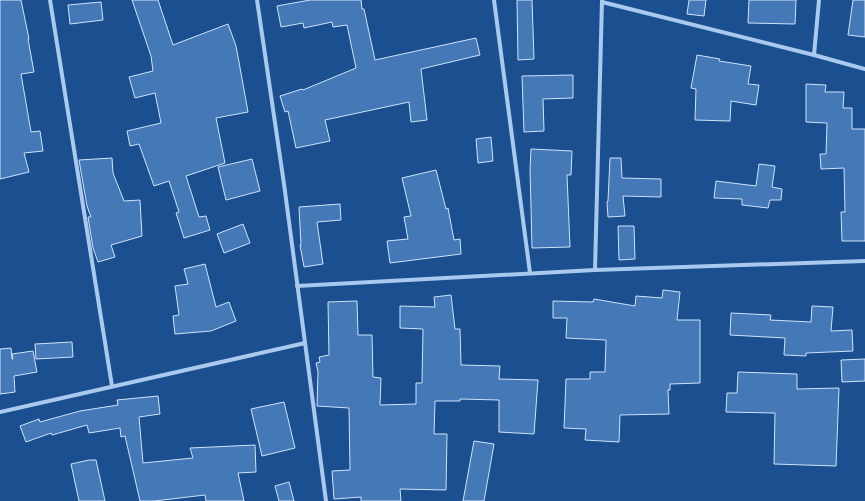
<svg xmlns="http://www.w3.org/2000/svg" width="865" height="501" viewBox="0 0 865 501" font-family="'Roboto Condensed',sans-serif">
  <rect width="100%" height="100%" fill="#1b4f8f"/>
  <g fill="#4478b7" stroke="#cfe3fa">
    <path d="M 0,0 L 21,0 L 29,39 L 28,39 L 34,72 L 21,74 L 31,132 L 40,131 L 43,151 L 24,153 L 29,172 L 0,179 Z"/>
    <path d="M 132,0 L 158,0 L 173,45 L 228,24 L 236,46 L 239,62 L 248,112 L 216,118 L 225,163 L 186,176 L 199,217 L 206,216 L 210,230 L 184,238 L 176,213 L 179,212 L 169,181 L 154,186 L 139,144 L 130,146 L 127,131 L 161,123 L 155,93 L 135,98 L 129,77 L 153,71 L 151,56 Z"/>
    <path d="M 310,0 L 361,0 L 362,9 L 364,9 L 375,60 L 476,38 L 480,55 L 421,69 L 427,120 L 411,122 L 409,102 L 325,120 L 330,141 L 296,148 L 288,111 L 285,112 L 280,96 L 302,89 L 303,90 L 356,68 L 347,25 L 333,27 L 332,22 L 304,28 L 303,23 L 281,27 L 277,6 Z"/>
    <path d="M 517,0 L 532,0 L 534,59 L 518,60 Z"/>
    <path d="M 689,0 L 706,0 L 704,16 L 687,14 Z"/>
    <path d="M 749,0 L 796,0 L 795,24 L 748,23 Z"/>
    <path d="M 853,0 L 865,0 L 865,37 L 848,35 Z"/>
    <path d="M 101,2 L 103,20 L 70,24 L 68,5 Z"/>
    <path d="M 697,55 L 720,59 L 719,61 L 751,66 L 748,84 L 759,85 L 756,105 L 731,101 L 730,121 L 695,120 L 696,89 L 691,88 Z"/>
    <path d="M 573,75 L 573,98 L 543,99 L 544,131 L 524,132 L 522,76 Z"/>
    <path d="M 806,84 L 826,85 L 825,92 L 844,92 L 843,108 L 852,108 L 852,129 L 865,129 L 865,241 L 842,241 L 841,212 L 845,212 L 844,168 L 821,169 L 820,154 L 826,154 L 827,123 L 806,122 Z"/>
    <path d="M 491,137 L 493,161 L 478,163 L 476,139 Z"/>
    <path d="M 531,149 L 572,151 L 571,175 L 567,175 L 570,247 L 532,248 L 530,169 Z"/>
    <path d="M 112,158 L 113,173 L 124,201 L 140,200 L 142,236 L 111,245 L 115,257 L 98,262 L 93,248 L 88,217 L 91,217 L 87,206 L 79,160 Z"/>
    <path d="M 610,158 L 621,158 L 622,178 L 661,179 L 661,197 L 623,196 L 625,216 L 608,217 L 607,202 L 608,201 Z"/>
    <path d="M 252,159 L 260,191 L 226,200 L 218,167 Z"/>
    <path d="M 759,164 L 775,166 L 772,187 L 782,189 L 781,200 L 770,200 L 768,208 L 742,205 L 742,199 L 714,198 L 716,181 L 756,186 Z"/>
    <path d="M 436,170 L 446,209 L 448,208 L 454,240 L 460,239 L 461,254 L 390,263 L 387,241 L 408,239 L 404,217 L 411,216 L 402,178 Z"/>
    <path d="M 340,204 L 341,220 L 317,222 L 323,264 L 304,267 L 300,245 L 301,245 L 299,207 Z"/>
    <path d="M 243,224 L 250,243 L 224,253 L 217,234 Z"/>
    <path d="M 618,226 L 634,226 L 635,259 L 619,260 Z"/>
    <path d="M 205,264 L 216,307 L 229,302 L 236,321 L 211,331 L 175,334 L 173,316 L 179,315 L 175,286 L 188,284 L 184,269 Z"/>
    <path d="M 663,290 L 680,292 L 677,320 L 700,320 L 700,383 L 670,384 L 670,390 L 668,390 L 669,414 L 620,415 L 619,442 L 585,440 L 586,429 L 564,428 L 566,379 L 590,379 L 590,372 L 605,372 L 606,340 L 566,338 L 567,318 L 553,318 L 553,301 L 593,302 L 594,299 L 635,306 L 636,296 L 662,298 Z"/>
    <path d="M 451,295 L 455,329 L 460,329 L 461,365 L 500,366 L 499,379 L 538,380 L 534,434 L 499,432 L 499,400 L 460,399 L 460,401 L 435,401 L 434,434 L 447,434 L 446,490 L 400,489 L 401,501 L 361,501 L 361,497 L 334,499 L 332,471 L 350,470 L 349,408 L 317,406 L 318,372 L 316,363 L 320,362 L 319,357 L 329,355 L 328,302 L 357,301 L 358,335 L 372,335 L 373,377 L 381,378 L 380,405 L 416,404 L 416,383 L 422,383 L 423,329 L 400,328 L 400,306 L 435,307 L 434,297 Z"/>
    <path d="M 812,306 L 833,307 L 831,331 L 852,330 L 853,351 L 806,353 L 806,356 L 784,355 L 785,338 L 730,335 L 731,313 L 771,315 L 770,320 L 811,322 Z"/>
    <path d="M 72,342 L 73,357 L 36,359 L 35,344 Z"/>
    <path d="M 11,348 L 12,359 L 13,359 L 12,354 L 33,351 L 37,372 L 14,376 L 15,392 L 0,394 L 0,349 Z"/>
    <path d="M 865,359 L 865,381 L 842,382 L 841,360 Z"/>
    <path d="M 738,372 L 797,374 L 797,389 L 839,388 L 836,466 L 774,464 L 775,413 L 726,412 L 727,393 L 737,393 Z"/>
    <path d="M 158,396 L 160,414 L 139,417 L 143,463 L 193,458 L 190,448 L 255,445 L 256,472 L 238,473 L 244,501 L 206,501 L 205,495 L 154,501 L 140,501 L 125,436 L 121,437 L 120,428 L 89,433 L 87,425 L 52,435 L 51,433 L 26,442 L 20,426 L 39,419 L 40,422 L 80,411 L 118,405 L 117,400 Z"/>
    <path d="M 284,402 L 295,448 L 262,456 L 251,409 Z"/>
    <path d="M 474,441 L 494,444 L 484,501 L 463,501 Z"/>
    <path d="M 89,460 L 96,460 L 105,501 L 79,501 L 71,464 Z"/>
    <path d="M 289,482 L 294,501 L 279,501 L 275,486 Z"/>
  </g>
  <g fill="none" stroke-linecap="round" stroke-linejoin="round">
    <g stroke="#a9c9ee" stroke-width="4">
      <path d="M 50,0 L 112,386"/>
      <path d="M 257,0 L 284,184 L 326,501"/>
      <path d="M 494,0 L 530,273"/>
      <path d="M 602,2 L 814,55 L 865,69"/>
      <path d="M 814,55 L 819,0"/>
      <path d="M 595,270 L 602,0"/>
      <path d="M 297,286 L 595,270 L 865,261"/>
      <path d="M 0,412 L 305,343"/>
    </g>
  </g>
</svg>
